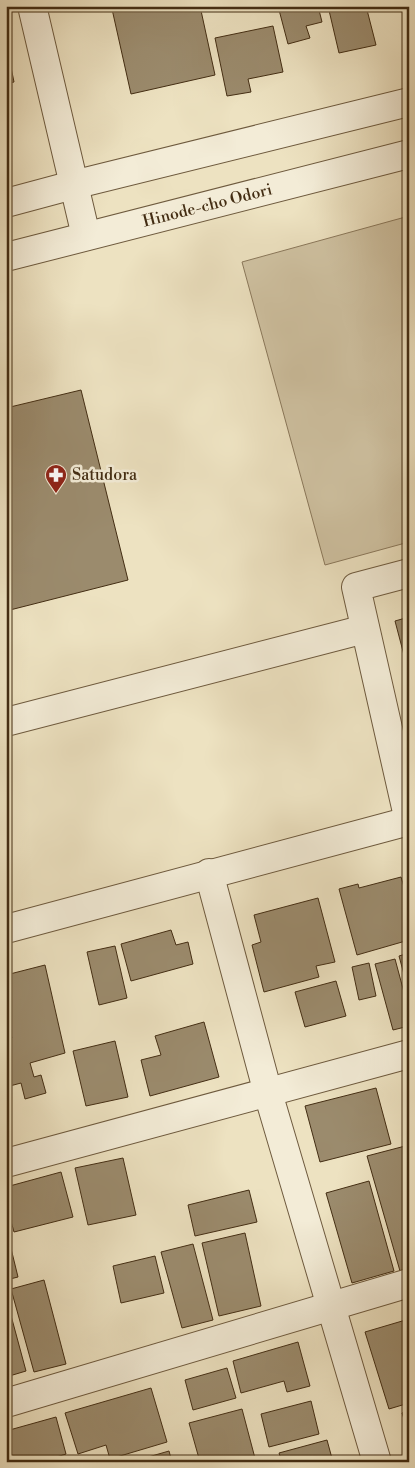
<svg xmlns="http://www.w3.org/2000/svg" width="415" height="1468" viewBox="0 0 415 1468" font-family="'Libre Bodoni',serif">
  <rect width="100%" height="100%" fill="#ede2c1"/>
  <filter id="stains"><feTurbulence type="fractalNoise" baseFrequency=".004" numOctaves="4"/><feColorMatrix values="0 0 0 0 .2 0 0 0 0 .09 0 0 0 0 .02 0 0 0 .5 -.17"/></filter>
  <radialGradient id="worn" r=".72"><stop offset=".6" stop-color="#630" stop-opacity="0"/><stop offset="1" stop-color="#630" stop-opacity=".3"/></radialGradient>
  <path fill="#d0c3a3" stroke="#8a785b" d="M 409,216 L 409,542 L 325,565 L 242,262 Z"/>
  <g fill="#9b8b6d" stroke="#432d13">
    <path d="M 65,6 L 94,6 L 66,11 Z"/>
    <path d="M 123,6 L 200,6 L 215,75 L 131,94 L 112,9 Z"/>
    <path d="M 278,6 L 318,6 L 322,22 L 306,26 L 310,38 L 288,44 Z"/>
    <path d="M 328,6 L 366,6 L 376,45 L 339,53 Z"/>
    <path d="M 273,26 L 283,72 L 248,79 L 251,92 L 227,96 L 215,38 Z"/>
    <path d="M 6,43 L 14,82 L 6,84 Z"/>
    <path d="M 81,390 L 128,580 L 6,611 L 6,408 Z"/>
    <path d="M 409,617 L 409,658 L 405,659 L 395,621 Z"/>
    <path d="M 401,877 L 409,903 L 409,940 L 357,955 L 339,889 L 358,884 L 359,888 Z"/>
    <path d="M 318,898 L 335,962 L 316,966 L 319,977 L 264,992 L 252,945 L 261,942 L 254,915 Z"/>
    <path d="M 171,930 L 176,945 L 188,942 L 193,964 L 131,981 L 121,944 Z"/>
    <path d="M 115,946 L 127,998 L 99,1005 L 87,952 Z"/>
    <path d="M 409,953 L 409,993 L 399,956 Z"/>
    <path d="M 395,959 L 409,1011 L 409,1026 L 393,1030 L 375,964 Z"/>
    <path d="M 369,963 L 376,996 L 359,1000 L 352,967 Z"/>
    <path d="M 45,965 L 65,1053 L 30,1063 L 34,1077 L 41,1075 L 46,1093 L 25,1099 L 21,1083 L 6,1087 L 6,1039 L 12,1038 L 6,1016 L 6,975 Z"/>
    <path d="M 336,981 L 346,1016 L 305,1027 L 295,992 Z"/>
    <path d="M 204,1022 L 219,1077 L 150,1096 L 141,1060 L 161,1055 L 155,1036 Z"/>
    <path d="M 115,1041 L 128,1097 L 86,1106 L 73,1051 Z"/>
    <path d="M 376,1088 L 391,1144 L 320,1162 L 305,1106 Z"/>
    <path d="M 409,1145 L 409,1269 L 400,1271 L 367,1156 Z"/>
    <path d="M 123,1158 L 136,1215 L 88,1225 L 75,1168 Z"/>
    <path d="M 61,1172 L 73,1217 L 14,1232 L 6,1203 L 6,1187 Z"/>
    <path d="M 369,1181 L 394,1271 L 352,1283 L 326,1193 Z"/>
    <path d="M 249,1190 L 257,1222 L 195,1236 L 188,1205 Z"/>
    <path d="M 6,1228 L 18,1277 L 6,1280 Z"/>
    <path d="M 245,1233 L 261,1306 L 219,1316 L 202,1243 Z"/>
    <path d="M 193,1244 L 213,1320 L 182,1328 L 161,1252 Z"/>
    <path d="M 155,1256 L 164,1293 L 121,1303 L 113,1266 Z"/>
    <path d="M 44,1280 L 66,1364 L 34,1372 L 11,1289 Z"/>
    <path d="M 6,1297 L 26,1371 L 6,1377 Z"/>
    <path d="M 409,1319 L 409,1403 L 389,1409 L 365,1332 Z"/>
    <path d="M 298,1342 L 310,1386 L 287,1392 L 284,1381 L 241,1393 L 233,1361 Z"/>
    <path d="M 227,1368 L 236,1398 L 193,1410 L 185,1380 Z"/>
    <path d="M 151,1388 L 167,1442 L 110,1459 L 106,1445 L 78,1454 L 65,1413 Z"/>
    <path d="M 311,1401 L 319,1434 L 269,1447 L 261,1414 Z"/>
    <path d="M 242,1409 L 256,1462 L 200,1462 L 189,1423 Z"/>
    <path d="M 409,1410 L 409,1435 L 402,1413 Z"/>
    <path d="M 56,1417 L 66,1454 L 50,1459 L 51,1462 L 6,1462 L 6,1431 Z"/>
    <path d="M 327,1440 L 333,1462 L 282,1462 L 279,1453 Z"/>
    <path d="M 169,1451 L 172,1462 L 131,1462 Z"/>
  </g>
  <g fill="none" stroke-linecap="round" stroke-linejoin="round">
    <g stroke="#6e5a3e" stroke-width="30">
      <g id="minor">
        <path d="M 32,6 L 86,236"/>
        <path d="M 409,573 L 356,587 L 409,821"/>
        <path d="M 6,722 L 365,629"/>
        <path d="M 209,873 L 268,1093 L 377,1462"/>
        <path d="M 6,929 L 409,821"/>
        <path d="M 6,1163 L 409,1054"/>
        <path d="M 6,1403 L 409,1283"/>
      </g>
    </g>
    <g stroke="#6e5a3e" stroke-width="30">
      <g id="tertiary">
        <path d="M 6,203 L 73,185 L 409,102"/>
        <path id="s1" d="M 6,257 L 409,154"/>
      </g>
    </g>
    <use href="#minor" stroke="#f3ecd7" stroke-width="28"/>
    <use href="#tertiary" stroke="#f3ecd7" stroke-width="28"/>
  </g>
  <defs>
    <g id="pharmacy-pin" transform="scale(1.125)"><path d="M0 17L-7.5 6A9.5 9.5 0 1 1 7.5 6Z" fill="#8f2418" stroke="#f3ecd7"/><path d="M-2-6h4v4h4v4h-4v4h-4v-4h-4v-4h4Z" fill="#fff"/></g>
  </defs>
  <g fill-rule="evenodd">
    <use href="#pharmacy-pin" x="56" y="475"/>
  </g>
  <g text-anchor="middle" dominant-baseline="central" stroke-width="5" stroke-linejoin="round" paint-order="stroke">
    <g font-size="16" fill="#432d13" stroke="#f3ecd7">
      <text stroke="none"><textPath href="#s1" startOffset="208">Hinode-cho Odori</textPath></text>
    </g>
    <g font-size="16" fill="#432d13" stroke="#f3ecd7" text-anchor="start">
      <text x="72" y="475">Satudora</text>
    </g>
  </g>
  <rect width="415" height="1468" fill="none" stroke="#ede2c1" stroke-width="25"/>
  <rect x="8" y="8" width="400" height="1453" fill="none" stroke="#432d13" stroke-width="2.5"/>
  <rect x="12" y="12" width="390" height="1443" fill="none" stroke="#432d13"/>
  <rect width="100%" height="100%" filter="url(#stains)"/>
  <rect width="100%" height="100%" fill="url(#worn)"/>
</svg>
